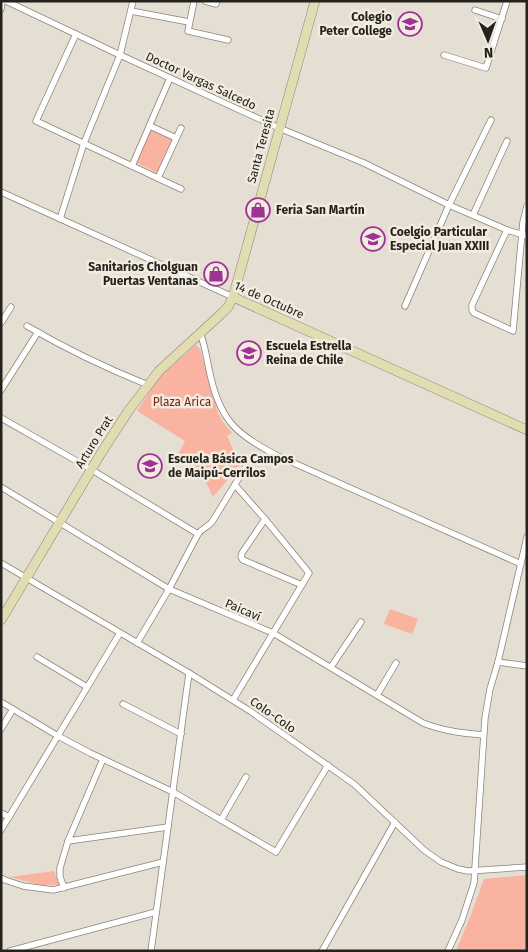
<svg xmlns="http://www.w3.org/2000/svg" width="528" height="952" viewBox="0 0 528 952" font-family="'Fira Sans',sans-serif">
  <rect width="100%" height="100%" fill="#e5ded2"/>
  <g fill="#f9b3a0">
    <path d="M 152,128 L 173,139 L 157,173 L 137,163 Z"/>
    <path d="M 196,345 L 200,349 L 218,413 L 223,422 L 232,433 L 227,436 L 240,465 L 213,497 C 203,475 198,467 179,453 L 185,441 L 137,411 L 158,379 Z"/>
    <path d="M 390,609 L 418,619 L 412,634 L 384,624 Z"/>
    <path d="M 54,871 L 59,885 L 40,885 L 10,877 Z"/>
    <path d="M 527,875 L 527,951 L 456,951 L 472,912 L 484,879 Z"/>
  </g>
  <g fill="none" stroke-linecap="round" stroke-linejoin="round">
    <g stroke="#8b847a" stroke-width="7">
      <g id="street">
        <path d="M 6,1 L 120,55 L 279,128 L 364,163 L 449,205 L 507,230 L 527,236"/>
        <path d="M 194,1 L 188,31 L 228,40"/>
        <path d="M 205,1 L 216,4 L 217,1"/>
        <path d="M 1,9 L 2,1"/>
        <path d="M 475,10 L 502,19"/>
        <path d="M 131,11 L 189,22"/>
        <path d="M 76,34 L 36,121 L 181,189"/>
        <path d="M 444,55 L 486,68 L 507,1"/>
        <path d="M 150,126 L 176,138"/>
        <path d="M 132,166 L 170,78"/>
        <path d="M 158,178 L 181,128"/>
        <path d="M 1,192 L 233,297"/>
        <path d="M 473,215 L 507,141"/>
        <path d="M 60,219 L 84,143 L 120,55 L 133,1"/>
        <path d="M 507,230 L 472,305 L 472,310 L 474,313 L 513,331 L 523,222 L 527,206"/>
        <path d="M 405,306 L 449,205 L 491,120"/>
        <path d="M 1,323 L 11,307"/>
        <path d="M 27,326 C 66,349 106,368 148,385"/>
        <path d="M 200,333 C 206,347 207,363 211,378 C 221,422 239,436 278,456 L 521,564"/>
        <path d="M 1,390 L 38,332"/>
        <path d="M 1,418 L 82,464 L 198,534"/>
        <path d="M 1,487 L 169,589 L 273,633 L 423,723 C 443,731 462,733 483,735"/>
        <path d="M 265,519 L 242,553 L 241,557 L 243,560 L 302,585"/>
        <path d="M 1,563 L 189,673 L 250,711 L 354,784 L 424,850 L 441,862 L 458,869 L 468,871 L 527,867"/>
        <path d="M 137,643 L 169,589 L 198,534 C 202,528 208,527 212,522 L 245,468"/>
        <path d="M 37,657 L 87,687"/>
        <path d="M 498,662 L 527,666"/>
        <path d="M 331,667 L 361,622"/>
        <path d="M 377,695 L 396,663"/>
        <path d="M 233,700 L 309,573 L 265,519 L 235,485"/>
        <path d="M 1,702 L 58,736 L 90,753 L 173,792 L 276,852 L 328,765"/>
        <path d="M 123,704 L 181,734"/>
        <path d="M 1,729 L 13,709"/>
        <path d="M 1,813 L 9,817"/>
        <path d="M 221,820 L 246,777"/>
        <path d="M 1,830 L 120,633"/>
        <path d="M 68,841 L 168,827"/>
        <path d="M 1,878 L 5,880 L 23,886 L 53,890 L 163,862"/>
        <path d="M 64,888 L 60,877 L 60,868 L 68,841 L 103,759"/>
        <path d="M 10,951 L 156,912"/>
        <path d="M 151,951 L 189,673"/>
        <path d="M 322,951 L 395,822"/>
        <path d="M 448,951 L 462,920 L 474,883 L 485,718 L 490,689 L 498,662 L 527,537"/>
      </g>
    </g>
    <g stroke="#8b847a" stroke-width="10">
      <g id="secondary">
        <path d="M 233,297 L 527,430"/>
        <path d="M 1,620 L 103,450 L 129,410 L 159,371 L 220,315 L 228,307 L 233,297 L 315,1"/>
      </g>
    </g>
    <use href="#street" stroke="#fff" stroke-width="5.5"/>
    <use href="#secondary" stroke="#e2dcb2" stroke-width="9"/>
  </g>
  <defs>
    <g id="school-ring" transform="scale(1.25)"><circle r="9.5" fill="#f2ebdf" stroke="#9d3395" stroke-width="1.5"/><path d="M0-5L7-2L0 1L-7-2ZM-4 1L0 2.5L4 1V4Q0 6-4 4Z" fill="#9d3395"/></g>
    <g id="shop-ring" transform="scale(1.25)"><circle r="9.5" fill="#f2ebdf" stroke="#9d3395" stroke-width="1.5"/><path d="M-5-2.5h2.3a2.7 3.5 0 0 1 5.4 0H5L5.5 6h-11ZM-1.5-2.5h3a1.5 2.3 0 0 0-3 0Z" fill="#9d3395"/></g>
  </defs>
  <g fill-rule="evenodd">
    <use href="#school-ring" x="410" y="24"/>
    <use href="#shop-ring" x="258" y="210"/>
    <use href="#school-ring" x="373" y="239"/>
    <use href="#shop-ring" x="216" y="274"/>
    <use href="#school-ring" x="249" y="353"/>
    <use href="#school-ring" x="150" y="466"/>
  </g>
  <g text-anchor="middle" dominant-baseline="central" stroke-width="5" stroke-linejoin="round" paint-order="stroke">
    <g font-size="12" font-weight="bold" fill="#24221d" stroke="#f2ebdf" text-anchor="start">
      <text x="392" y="17" text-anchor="end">Colegio<tspan x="392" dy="14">Peter College</tspan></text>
      <text x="276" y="210">Feria San Martín</text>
      <text x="390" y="232">Coelgio Particular<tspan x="390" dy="14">Especial Juan XXIII</tspan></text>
      <text x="198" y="267" text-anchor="end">Sanitarios Cholguan<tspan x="198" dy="14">Puertas Ventanas</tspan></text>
      <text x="266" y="346">Escuela Estrella<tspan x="266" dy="14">Reina de Chile</tspan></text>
      <text x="168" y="459">Escuela Básica Campos<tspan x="168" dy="14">de Maipú-Cerrilos</tspan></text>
    </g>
    <g font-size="12" fill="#24221d" stroke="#f2ebdf">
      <text transform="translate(201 81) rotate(25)">Doctor Vargas Salcedo</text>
      <text transform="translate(261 146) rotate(-75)">Santa Teresita</text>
      <text transform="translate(269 300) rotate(24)">14 de Octubre</text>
      <text transform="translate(94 442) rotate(-58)">Arturo Prat</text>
      <text transform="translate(243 610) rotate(23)">Paicaví</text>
      <text transform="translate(273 715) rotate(35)">Colo-Colo</text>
    </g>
    <g font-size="12" fill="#792813" stroke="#f2ebdf">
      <text x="182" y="402">Plaza Arica</text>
    </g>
  </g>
  <rect width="528" height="952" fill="none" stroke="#24221d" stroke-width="5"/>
  <g transform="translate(488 40) rotate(178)" stroke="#f2ebdf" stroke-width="4" paint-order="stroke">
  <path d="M0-4L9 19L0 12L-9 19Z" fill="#24221d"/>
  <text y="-8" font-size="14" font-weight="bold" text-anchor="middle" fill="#24221d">N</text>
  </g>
</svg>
